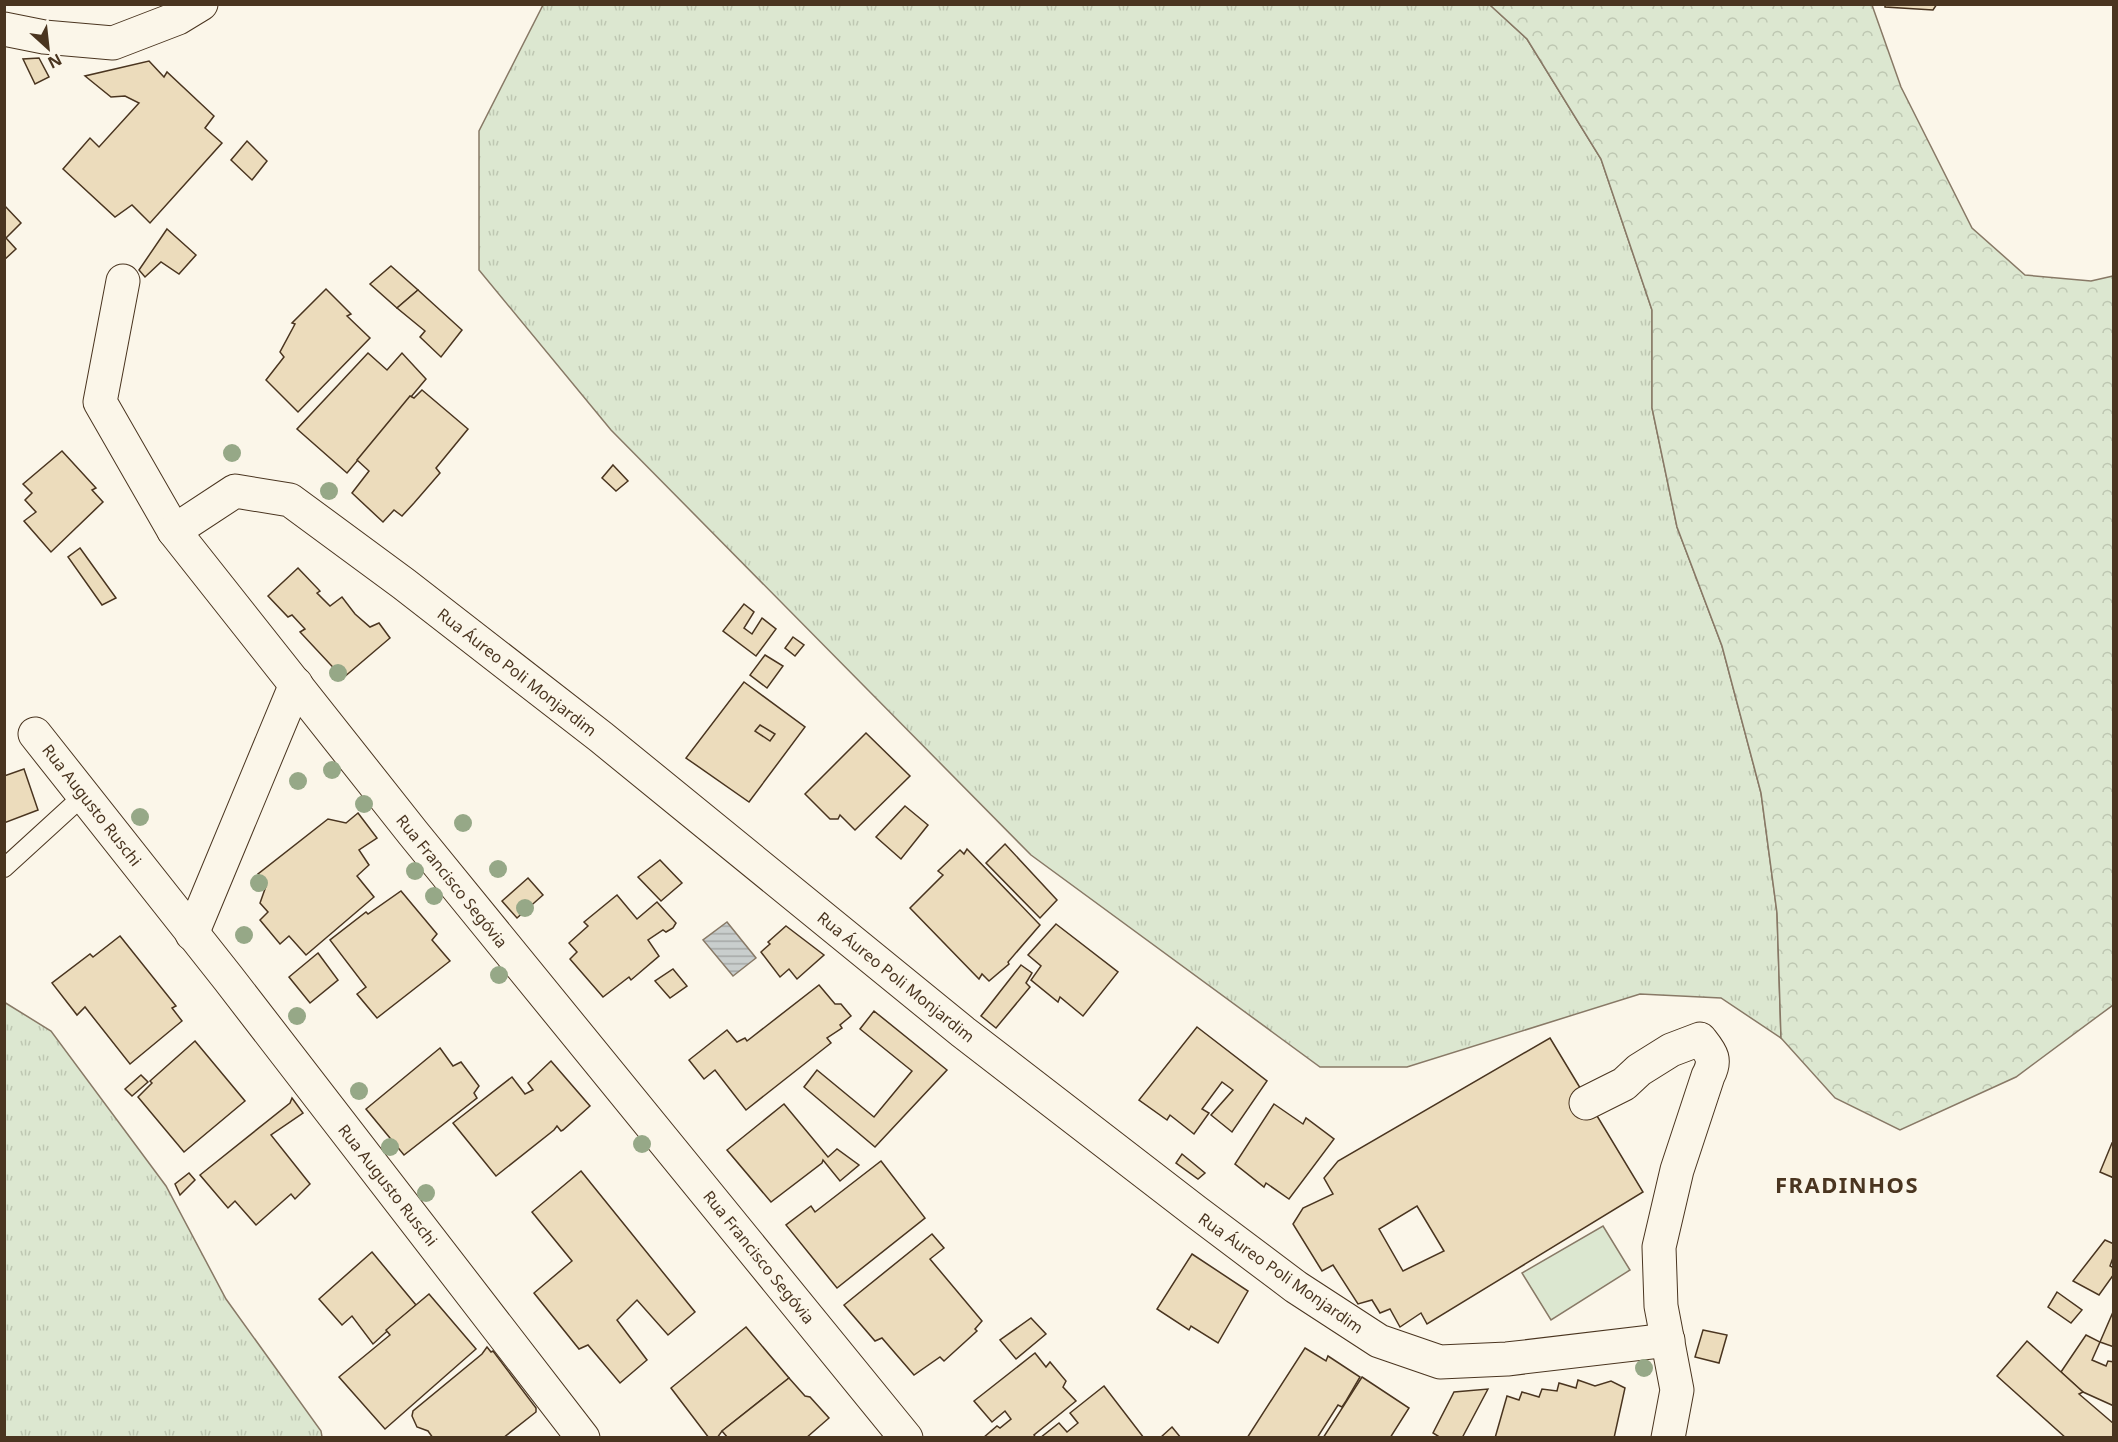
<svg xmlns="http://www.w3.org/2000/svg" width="2118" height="1442" viewBox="0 0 2118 1442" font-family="'Noto Sans',sans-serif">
  <defs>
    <pattern id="grass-tufts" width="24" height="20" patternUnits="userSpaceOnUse" patternTransform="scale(1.5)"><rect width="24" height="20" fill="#dce7d0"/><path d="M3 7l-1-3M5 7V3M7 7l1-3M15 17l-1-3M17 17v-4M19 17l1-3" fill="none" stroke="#bec7b2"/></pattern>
    <pattern id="forest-crowns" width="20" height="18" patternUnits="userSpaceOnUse" patternTransform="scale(1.5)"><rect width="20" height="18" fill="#dce7d0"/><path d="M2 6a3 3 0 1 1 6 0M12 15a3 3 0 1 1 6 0" fill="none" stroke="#bec7b2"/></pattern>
    <pattern id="water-rules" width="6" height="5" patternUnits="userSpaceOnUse" patternTransform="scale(1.5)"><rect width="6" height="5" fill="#c9cecd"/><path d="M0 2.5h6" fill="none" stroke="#a5a8a6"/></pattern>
  </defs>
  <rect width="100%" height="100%" fill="#fbf6e9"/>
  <g fill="url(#grass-tufts)" stroke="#887966" stroke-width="1.5">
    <path d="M 543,5 L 1490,5 L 1527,39 L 1601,159 L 1652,310 L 1652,408 L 1677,527 L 1722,646 L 1761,793 L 1777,913 L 1781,1038 L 1721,998 L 1640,994 L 1407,1067 L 1320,1067 L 1031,855 L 611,430 L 479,270 L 479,131 Z"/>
    <path d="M 4,1002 L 51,1031 L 166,1186 L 226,1299 L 321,1431 L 322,1437 L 5,1437 Z"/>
  </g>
  <path fill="url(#forest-crowns)" stroke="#887966" stroke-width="1.5" d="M 1490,5 L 1872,5 L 1901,87 L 1972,228 L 2025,275 L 2091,281 L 2113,276 L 2113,1005 L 2016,1077 L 1900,1130 L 1835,1098 L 1781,1038 L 1777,913 L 1761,793 L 1722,646 L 1677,527 L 1652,408 L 1652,310 L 1601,159 L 1527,39 Z"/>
  <path fill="#dce7d0" stroke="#887966" stroke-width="1.5" d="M 1603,1226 L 1630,1270 L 1551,1320 L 1522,1273 Z"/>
  <path fill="url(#water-rules)" stroke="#887966" stroke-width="1.5" d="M 727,922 L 756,958 L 733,976 L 703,940 Z"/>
  <g fill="#ecdcbc" stroke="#4a3520" stroke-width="1.5" fill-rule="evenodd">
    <path d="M 1885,4 L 1937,4 L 1933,10 L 1885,7 Z"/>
    <path d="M 39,58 L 49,77 L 35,84 L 23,59 Z"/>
    <path d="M 149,61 L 164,77 L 167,72 L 214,116 L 205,128 L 222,143 L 150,223 L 132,205 L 115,217 L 63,169 L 90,138 L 99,147 L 139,103 L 125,96 L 111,97 L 85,76 Z"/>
    <path d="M 247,141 L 267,161 L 252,180 L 231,160 Z"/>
    <path d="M 4,205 L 21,223 L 6,238 L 16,249 L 4,260 Z"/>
    <path d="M 167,229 L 196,255 L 179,274 L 161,262 L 145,277 L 139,270 Z"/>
    <path d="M 391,266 L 418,290 L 397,308 L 370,284 Z"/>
    <path d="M 326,289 L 351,314 L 347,316 L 370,338 L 298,412 L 266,380 L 284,357 L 280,352 L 295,324 L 292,323 Z"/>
    <path d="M 418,290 L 462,330 L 441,357 L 420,337 L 425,331 L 397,308 Z"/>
    <path d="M 368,353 L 387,370 L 402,353 L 426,379 L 347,473 L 297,429 Z"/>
    <path d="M 422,390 L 468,429 L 436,468 L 440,473 L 414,503 L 402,516 L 394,510 L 383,522 L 352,493 L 369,471 L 357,460 L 410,396 L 414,398 Z"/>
    <path d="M 62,451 L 96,488 L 92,490 L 103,502 L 51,552 L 24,521 L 36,512 L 25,500 L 32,493 L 23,484 Z"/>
    <path d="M 613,465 L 628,481 L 616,491 L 602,478 Z"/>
    <path d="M 80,548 L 116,598 L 102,605 L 68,557 Z"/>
    <path d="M 298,568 L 320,591 L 317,593 L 330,606 L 342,597 L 355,614 L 370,627 L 379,623 L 390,638 L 343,678 L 300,632 L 305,629 L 292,615 L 288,617 L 268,596 Z"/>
    <path d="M 744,604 L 754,612 L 744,628 L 752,634 L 762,618 L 776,629 L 756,656 L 723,631 Z"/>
    <path d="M 793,637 L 804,645 L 795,656 L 785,648 Z"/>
    <path d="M 765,655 L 783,666 L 767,688 L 750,675 Z"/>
    <path d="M 744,682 L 805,727 L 749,802 L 686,758 Z"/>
    <path d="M 760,725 L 775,734 L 770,741 L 755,731 Z"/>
    <path d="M 866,733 L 910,776 L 855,830 L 840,815 L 838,819 L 830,819 L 805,794 Z"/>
    <path d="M 24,769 L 38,810 L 4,823 L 4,776 Z"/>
    <path d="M 905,806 L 928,825 L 901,859 L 876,837 Z"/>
    <path d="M 358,813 L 377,838 L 359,850 L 369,865 L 357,876 L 374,897 L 306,955 L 289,936 L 280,944 L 260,920 L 268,912 L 260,903 L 266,886 L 258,874 L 328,819 L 346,823 Z"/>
    <path d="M 1005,844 L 1057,900 L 1040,918 L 986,863 Z"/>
    <path d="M 967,849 L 1040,925 L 1008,962 L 1009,964 L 989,981 L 982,974 L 979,979 L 910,908 L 943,875 L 938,871 L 960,850 L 964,854 Z"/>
    <path d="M 660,860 L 682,883 L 661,901 L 638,877 Z"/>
    <path d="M 528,878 L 543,895 L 517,918 L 502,901 Z"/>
    <path d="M 401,891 L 437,934 L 432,940 L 450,961 L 377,1018 L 357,994 L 366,987 L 330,940 L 366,912 L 368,914 Z"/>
    <path d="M 617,895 L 637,919 L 657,902 L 676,923 L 673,928 L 666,932 L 663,930 L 648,940 L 659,956 L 631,980 L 629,977 L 603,997 L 570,959 L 577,952 L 569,943 L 588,926 L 584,922 Z"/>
    <path d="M 1056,924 L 1118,972 L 1083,1016 L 1060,997 L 1058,1002 L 1031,980 L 1041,966 L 1028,955 Z"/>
    <path d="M 786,926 L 824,955 L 797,979 L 789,969 L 780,977 L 761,952 L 770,944 L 768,942 Z"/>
    <path d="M 120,936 L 176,1006 L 172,1008 L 182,1021 L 130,1064 L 85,1007 L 77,1015 L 52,983 L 90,954 L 93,957 Z"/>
    <path d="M 318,953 L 338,980 L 310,1003 L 289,977 Z"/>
    <path d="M 1021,965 L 1032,973 L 1026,983 L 1030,987 L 996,1028 L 981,1016 Z"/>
    <path d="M 673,969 L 687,986 L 670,998 L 655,981 Z"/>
    <path d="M 819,985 L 835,1004 L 841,1004 L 851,1016 L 840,1025 L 842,1028 L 827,1038 L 831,1043 L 746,1110 L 715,1070 L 704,1079 L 689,1060 L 727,1030 L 737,1042 L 745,1038 L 747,1041 Z"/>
    <path d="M 874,1011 L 947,1070 L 875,1147 L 804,1087 L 817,1070 L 874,1117 L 912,1071 L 860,1029 Z"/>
    <path d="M 1197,1027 L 1267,1081 L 1232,1132 L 1211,1115 L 1233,1090 L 1222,1082 L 1202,1109 L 1209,1113 L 1194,1134 L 1170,1115 L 1167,1120 L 1139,1100 Z"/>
    <path d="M 1550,1038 L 1643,1192 L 1427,1324 L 1421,1313 L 1400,1327 L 1390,1309 L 1380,1313 L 1372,1300 L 1358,1304 L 1333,1265 L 1322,1271 L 1293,1224 L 1303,1208 L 1333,1194 L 1324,1178 L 1338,1161 ZM 1417,1206 L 1444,1251 L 1403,1271 L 1379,1229 Z"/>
    <path d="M 195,1041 L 245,1101 L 184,1152 L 138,1097 L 152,1083 L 150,1081 Z"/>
    <path d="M 440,1048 L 453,1066 L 461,1062 L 479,1086 L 474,1093 L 477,1098 L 404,1155 L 366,1109 Z"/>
    <path d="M 551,1061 L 590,1106 L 563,1130 L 561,1131 L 557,1126 L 554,1130 L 496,1176 L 453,1123 L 512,1077 L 525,1094 L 533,1090 L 528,1083 Z"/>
    <path d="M 141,1075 L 148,1082 L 132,1096 L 125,1089 Z"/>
    <path d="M 292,1098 L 303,1113 L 271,1135 L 310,1184 L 295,1199 L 291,1194 L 256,1225 L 235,1201 L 228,1208 L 200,1175 L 290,1103 Z"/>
    <path d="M 784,1104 L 828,1157 L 837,1149 L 859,1165 L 840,1181 L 823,1160 L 822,1163 L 771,1202 L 727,1150 Z"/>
    <path d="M 1274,1104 L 1303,1124 L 1306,1118 L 1334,1139 L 1289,1199 L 1266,1183 L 1264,1187 L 1235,1164 Z"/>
    <path d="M 2112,1143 L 2114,1144 L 2114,1178 L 2100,1172 Z"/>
    <path d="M 1182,1154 L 1205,1173 L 1198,1179 L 1176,1163 Z"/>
    <path d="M 881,1161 L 925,1218 L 837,1288 L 786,1225 L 811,1206 L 815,1212 Z"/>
    <path d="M 581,1171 L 695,1312 L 668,1335 L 637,1300 L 617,1320 L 647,1360 L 620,1383 L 588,1345 L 579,1349 L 534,1293 L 572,1261 L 532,1212 Z"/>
    <path d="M 189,1173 L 195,1180 L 180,1195 L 175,1184 Z"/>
    <path d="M 932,1234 L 944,1248 L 930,1259 L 982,1321 L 975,1329 L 977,1331 L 944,1361 L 940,1357 L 914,1375 L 882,1338 L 875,1341 L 844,1305 Z"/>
    <path d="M 2105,1240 L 2114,1244 L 2114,1255 L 2110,1266 L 2114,1268 L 2114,1274 L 2099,1295 L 2073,1281 Z"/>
    <path d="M 372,1252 L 416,1305 L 373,1344 L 352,1316 L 342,1325 L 319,1299 Z"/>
    <path d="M 1192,1254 L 1248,1291 L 1218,1343 L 1191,1326 L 1189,1330 L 1157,1309 Z"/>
    <path d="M 2057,1292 L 2082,1310 L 2071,1323 L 2048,1307 Z"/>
    <path d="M 429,1294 L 476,1349 L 385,1429 L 339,1377 L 390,1335 L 386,1330 Z"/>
    <path d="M 2113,1312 L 2114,1312 L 2114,1347 L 2100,1342 Z"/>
    <path d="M 1031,1318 L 1046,1334 L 1016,1359 L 1000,1340 Z"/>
    <path d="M 746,1327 L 789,1378 L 722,1431 L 717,1438 L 709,1438 L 671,1388 Z"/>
    <path d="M 1703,1330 L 1727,1335 L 1719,1363 L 1695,1357 Z"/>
    <path d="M 2086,1335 L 2100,1342 L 2092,1360 L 2106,1366 L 2108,1361 L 2114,1362 L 2114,1406 L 2083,1392 L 2061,1372 Z"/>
    <path d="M 2027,1341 L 2083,1392 L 2079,1394 L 2114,1424 L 2114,1438 L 2066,1438 L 1997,1376 Z"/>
    <path d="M 487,1347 L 491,1352 L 493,1351 L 536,1408 L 536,1412 L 503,1438 L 433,1438 L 428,1431 L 417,1427 L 412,1416 L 413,1411 L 482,1354 Z"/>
    <path d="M 1305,1348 L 1326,1361 L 1328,1356 L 1360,1377 L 1346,1401 L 1342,1407 L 1338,1405 L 1317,1438 L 1247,1438 Z"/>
    <path d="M 1035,1353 L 1046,1367 L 1050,1362 L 1066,1381 L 1063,1387 L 1076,1401 L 1034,1435 L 1036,1438 L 983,1438 L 997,1426 L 1000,1428 L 1011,1419 L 1005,1411 L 992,1422 L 974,1401 Z"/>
    <path d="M 1362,1377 L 1409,1408 L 1390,1438 L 1323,1438 Z"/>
    <path d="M 789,1378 L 805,1396 L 810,1397 L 829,1418 L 806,1438 L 728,1438 L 722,1431 Z"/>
    <path d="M 1578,1380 L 1595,1386 L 1611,1381 L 1625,1388 L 1614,1438 L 1495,1438 L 1507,1396 L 1519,1400 L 1522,1392 L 1539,1397 L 1542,1389 L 1557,1391 L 1559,1383 L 1576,1388 Z"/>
    <path d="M 1104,1386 L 1144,1438 L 1040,1438 L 1059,1423 L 1067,1432 L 1078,1423 L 1070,1413 Z"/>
    <path d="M 1488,1389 L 1462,1438 L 1441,1438 L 1433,1433 L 1454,1392 Z"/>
    <path d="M 1172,1427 L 1181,1438 L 1160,1438 Z"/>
  </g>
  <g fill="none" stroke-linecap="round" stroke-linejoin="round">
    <g stroke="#4a3520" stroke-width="20">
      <path id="lane" d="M 4,868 L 84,795"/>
    </g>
    <g stroke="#4a3520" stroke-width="35">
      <g id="street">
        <path d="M 4,29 L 44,37 L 113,43 L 178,18 L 201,4"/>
        <path d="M 123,281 L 100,402 L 174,531 L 413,833 L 906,1438"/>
        <path d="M 174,531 L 235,491 L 290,500 L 404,584 L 601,737 L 963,1032 L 1195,1211 L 1296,1287 L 1379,1341 L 1440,1362 L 1507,1359 L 1668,1340"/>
        <path d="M 35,734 L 228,978 L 583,1438"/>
        <path d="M 192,934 L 296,684"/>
        <path d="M 1586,1103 L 1624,1084 L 1639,1070 L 1671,1050 L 1700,1039 C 1711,1053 1717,1059 1708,1076 L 1677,1170 L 1659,1247 L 1661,1306 L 1677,1390 L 1668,1438"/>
      </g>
    </g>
    <use href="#lane" stroke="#fbf6e9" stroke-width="18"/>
    <use href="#street" stroke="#fbf6e9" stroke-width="33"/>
  </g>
  <g fill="#96a887">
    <circle cx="232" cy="453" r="9"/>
    <circle cx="329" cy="491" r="9"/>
    <circle cx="338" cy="673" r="9"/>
    <circle cx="332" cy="770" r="9"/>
    <circle cx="298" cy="781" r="9"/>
    <circle cx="364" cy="804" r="9"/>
    <circle cx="140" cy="817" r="9"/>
    <circle cx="463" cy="823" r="9"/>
    <circle cx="498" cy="869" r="9"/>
    <circle cx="415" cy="871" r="9"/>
    <circle cx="259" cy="883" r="9"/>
    <circle cx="434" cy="896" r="9"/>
    <circle cx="525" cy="908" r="9"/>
    <circle cx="244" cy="935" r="9"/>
    <circle cx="499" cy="975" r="9"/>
    <circle cx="297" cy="1016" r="9"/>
    <circle cx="359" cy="1091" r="9"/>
    <circle cx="642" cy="1144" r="9"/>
    <circle cx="390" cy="1147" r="9"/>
    <circle cx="426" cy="1193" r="9"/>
    <circle cx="1644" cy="1368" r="9"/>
  </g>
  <g text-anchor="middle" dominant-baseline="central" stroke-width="4.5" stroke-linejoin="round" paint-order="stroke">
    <g font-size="16" fill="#4a3520" stroke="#fbf6e9">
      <text transform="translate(517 672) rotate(38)">Rua Áureo Poli Monjardim</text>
      <text transform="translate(92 805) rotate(52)">Rua Augusto Ruschi</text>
      <text transform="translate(452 881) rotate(51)">Rua Francisco Segóvia</text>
      <text transform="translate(896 977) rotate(39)">Rua Áureo Poli Monjardim</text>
      <text transform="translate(388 1185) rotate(52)">Rua Augusto Ruschi</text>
      <text transform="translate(759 1257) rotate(51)">Rua Francisco Segóvia</text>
      <text transform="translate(1281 1273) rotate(35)">Rua Áureo Poli Monjardim</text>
    </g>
    <g font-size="22" font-weight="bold" letter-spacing="1.5" fill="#4a3520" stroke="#fbf6e9">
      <text x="1847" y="1184">FRADINHOS</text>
    </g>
  </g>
  <rect width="2118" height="1442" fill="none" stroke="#4a3520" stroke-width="12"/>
  <g transform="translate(48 48) rotate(153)" stroke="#fbf6e9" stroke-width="4.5" paint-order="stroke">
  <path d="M0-4.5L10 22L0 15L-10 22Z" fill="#4a3520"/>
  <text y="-9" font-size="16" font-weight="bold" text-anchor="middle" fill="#4a3520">N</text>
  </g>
</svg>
